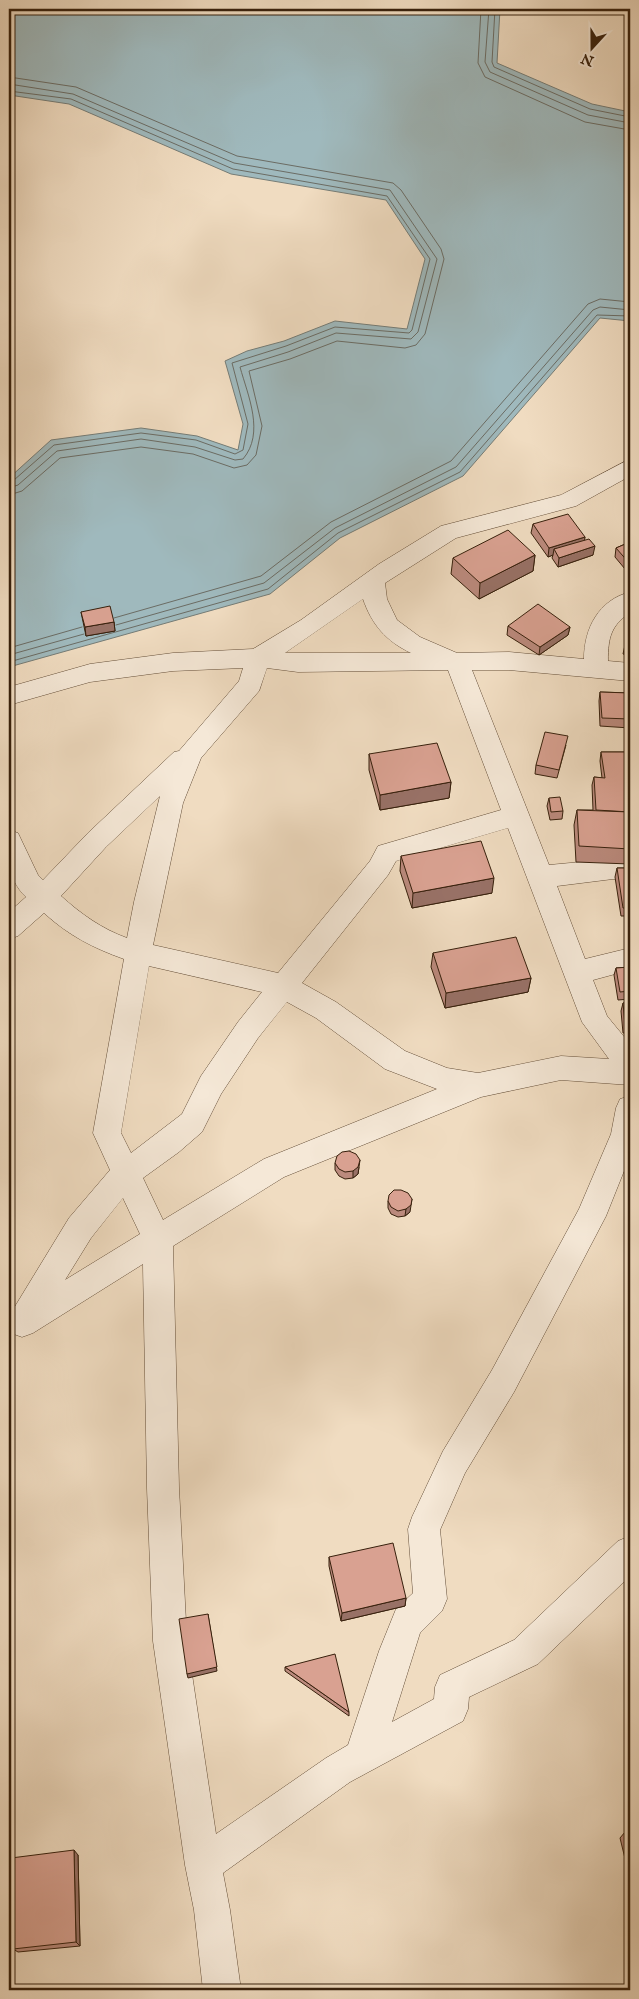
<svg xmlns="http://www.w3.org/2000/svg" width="639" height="1999" viewBox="0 0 639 1999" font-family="'IM FELL English',serif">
  <rect width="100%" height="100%" fill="#f0dcc1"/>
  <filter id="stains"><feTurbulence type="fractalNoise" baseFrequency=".004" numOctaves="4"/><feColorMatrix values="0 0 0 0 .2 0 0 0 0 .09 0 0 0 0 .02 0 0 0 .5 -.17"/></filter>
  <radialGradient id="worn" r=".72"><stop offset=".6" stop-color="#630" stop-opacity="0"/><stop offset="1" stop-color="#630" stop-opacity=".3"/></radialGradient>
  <path fill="#9fb9bd" stroke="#757c76" d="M 9,9 L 500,9 L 497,63 L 592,104 L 630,112 L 630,321 L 600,318 L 463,476 L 340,538 L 270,594 L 9,667 L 9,478 L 51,440 L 141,428 L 197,436 L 238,450 L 243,424 L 225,361 L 247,351 L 284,341 L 335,321 L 407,329 L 425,259 L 386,200 L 231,174 L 69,104 L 9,95 Z"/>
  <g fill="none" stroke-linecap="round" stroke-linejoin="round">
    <g stroke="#6b6c64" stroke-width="1">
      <path d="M 481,9 L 478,63 L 485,77 L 585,122 L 630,130"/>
      <path d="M 489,9 L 485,62 L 490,72 L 588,115 L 630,123"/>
      <path d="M 495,9 L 492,62 L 494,67 L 590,109 L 630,117"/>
      <path d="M 9,77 L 76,87 L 237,156 L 393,183 L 401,190 L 441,249 L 444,259 L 425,334 L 416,345 L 405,348 L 337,341 L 290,359 L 249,371 L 262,426 L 256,455 L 247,465 L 234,468 L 193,454 L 141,447 L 60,458 L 22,491 L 9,495"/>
      <path d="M 9,84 L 73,94 L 234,163 L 390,190 L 437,259 L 418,332 L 411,339 L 336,333 L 288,352 L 240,367 C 248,396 265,433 243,459 L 235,460 L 195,447 L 141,439 L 57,451 L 18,485 L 9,488"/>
      <path d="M 9,91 L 71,99 L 233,169 L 387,196 L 430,259 L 412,330 L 409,333 L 335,327 L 286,346 L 232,363 L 248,424 L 243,450 L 235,454 L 196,440 L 141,433 L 54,445 L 14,480 L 9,481"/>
      <path d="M 114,618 L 261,576 L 331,522 L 451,461 L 588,304 L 600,299 L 630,302"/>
      <path d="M 116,625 L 264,583 L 335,528 L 456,467 L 593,310 L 600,307 L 630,310"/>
      <path d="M 9,648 L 82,627"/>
      <path d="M 9,655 L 84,634"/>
      <path d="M 9,662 L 268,589 L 338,533 L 460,472 L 597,315 L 630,316"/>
    </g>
    <g stroke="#654f39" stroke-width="1">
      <path id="minor" d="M 630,459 L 630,476 L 576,506 L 456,538 L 385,583 L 387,599 L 397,620 L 420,637 L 457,653 L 509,652 L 584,659 C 584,628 599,600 630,592 L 630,612 C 611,626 608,637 608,661 L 630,663 L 630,681 L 509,670 L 472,670 L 549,865 L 613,859 L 630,860 L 630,880 L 613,879 L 557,886 L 585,959 L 630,948 L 630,970 L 593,980 L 607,1016 L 630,1044 L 630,1085 L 561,1080 L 481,1097 L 284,1177 L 173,1246 L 179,1488 L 187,1641 L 216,1834 L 326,1758 L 348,1745 L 379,1651 L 396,1609 L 413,1593 L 408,1529 L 412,1517 L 443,1451 L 492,1370 L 579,1209 L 611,1134 L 616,1108 L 620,1099 L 630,1096 L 630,1156 L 606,1216 L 514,1392 L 465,1473 L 440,1530 L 447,1599 L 442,1611 L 420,1633 L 392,1722 L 434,1699 L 435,1687 L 440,1675 L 514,1640 L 618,1541 L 630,1536 L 630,1576 L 538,1664 L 469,1697 L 468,1709 L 463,1721 L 350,1782 L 223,1873 L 230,1910 L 241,1990 L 203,1990 L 194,1910 L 185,1865 L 153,1641 L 147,1488 L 143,1264 L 33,1333 L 22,1337 L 11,1333 L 9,1318 L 11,1313 L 69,1218 L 110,1170 L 93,1133 L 124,959 C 93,948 68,935 44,913 L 18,936 L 9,939 L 9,912 L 26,897 C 6,878 9,855 9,830 L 18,833 L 38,875 L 43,880 L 88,833 L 174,752 L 179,751 L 239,681 L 243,668 L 173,671 L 90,682 L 9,705 L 9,687 L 90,664 L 173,653 L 253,649 L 301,620 L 379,564 L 441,526 L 561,495 ZM 363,599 C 372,625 386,641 411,653 L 285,653 ZM 267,668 L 298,672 L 448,670 L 501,810 L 378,846 L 370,861 L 278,973 L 153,945 L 183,803 L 201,758 L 259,691 ZM 160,796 L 134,902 L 127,938 C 102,929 81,914 61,896 L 106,847 ZM 508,828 L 582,1022 L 609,1059 L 561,1056 L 478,1073 L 447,1068 L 405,1051 L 336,1002 L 302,983 L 388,875 L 396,861 ZM 149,966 L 262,992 L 238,1022 L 201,1076 L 182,1114 L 131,1153 L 121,1133 ZM 287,1002 L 316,1018 L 385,1069 L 437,1089 L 264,1159 L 163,1220 L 143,1178 L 179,1152 L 202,1132 L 221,1094 L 258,1038 ZM 123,1198 L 140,1234 L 65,1280 L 91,1238 Z"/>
    </g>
    <use href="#minor" fill="#f5e8d7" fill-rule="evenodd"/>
  </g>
  <g fill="#bb8a7d" stroke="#37200c">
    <path d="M 533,524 L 585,537 L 584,540 L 593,555 L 558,567 L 552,558 L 553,555 L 548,557 L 531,533 Z"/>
    <path d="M 630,542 L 630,575 L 615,557 L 616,548 Z"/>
    <path d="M 535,555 L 533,571 L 479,599 L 451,574 L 453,558 Z"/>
    <path d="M 81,612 L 114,622 L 115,631 L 86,636 Z"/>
    <path d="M 508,626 L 570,627 L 568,635 L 539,655 L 507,635 Z"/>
    <path d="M 630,635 L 630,656 L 623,654 L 625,645 Z"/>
    <path d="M 600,692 L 630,693 L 630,728 L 600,726 L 599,701 Z"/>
    <path d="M 566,745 L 557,778 L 535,774 L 536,765 Z"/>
    <path d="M 601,752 L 630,752 L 630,864 L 576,862 L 574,825 L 577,810 L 593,810 L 592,785 L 594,777 L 602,778 L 600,761 Z"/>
    <path d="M 369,754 L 451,782 L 449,798 L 380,810 L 369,770 Z"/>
    <path d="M 549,798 L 563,811 L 562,819 L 550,820 L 547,806 Z"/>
    <path d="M 401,856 L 492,893 L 412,908 L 400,871 Z"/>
    <path d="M 617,868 L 630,868 L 630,916 L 621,916 L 615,877 Z"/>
    <path d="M 433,953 L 531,978 L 528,992 L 445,1008 L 431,967 Z"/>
    <path d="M 630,967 L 630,999 L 618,1000 L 614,975 L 616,968 Z"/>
    <path d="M 623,1003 L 630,1003 L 630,1033 L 623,1033 L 621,1011 Z"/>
    <path d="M 335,1163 L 359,1167 L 358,1174 L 353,1178 L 345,1179 L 339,1176 L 335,1170 Z"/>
    <path d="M 388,1201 L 410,1212 L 405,1216 L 398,1217 L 391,1214 L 388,1208 Z"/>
    <path d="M 329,1557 L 406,1598 L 405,1606 L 341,1621 L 329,1566 Z"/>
    <path d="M 285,1667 L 349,1712 L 349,1716 L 285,1671 Z"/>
    <path d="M 630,1831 L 630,1879 L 620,1838 L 625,1832 Z"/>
    <path d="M 78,1855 L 80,1946 L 18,1952 L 13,1949 Z"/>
  </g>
  <g fill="#987166" stroke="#37200c">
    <path d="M 585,537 L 584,546 L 554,549 L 553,555 L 548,557 L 549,548 Z"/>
    <path d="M 595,546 L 593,555 L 558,567 L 559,558 Z"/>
    <path d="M 535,555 L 533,571 L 479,599 L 480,583 Z"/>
    <path d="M 114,622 L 115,631 L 86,636 L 85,627 Z"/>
    <path d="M 570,627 L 568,635 L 539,655 L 540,647 Z"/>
    <path d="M 451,782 L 449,798 L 380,810 L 380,795 Z"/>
    <path d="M 494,878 L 492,893 L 412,908 L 413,893 Z"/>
    <path d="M 531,978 L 528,992 L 445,1008 L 446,993 Z"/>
    <path d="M 360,1160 L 358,1174 L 353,1178 L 353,1171 Z"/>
    <path d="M 412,1199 L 410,1212 L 405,1216 L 406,1209 Z"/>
    <path d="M 406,1598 L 405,1606 L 341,1621 L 342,1613 Z"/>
    <path d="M 208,1614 L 217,1671 L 188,1678 L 187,1674 Z"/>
    <path d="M 74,1850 L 78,1855 L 80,1946 L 76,1942 Z"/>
  </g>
  <g fill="#d9a191" stroke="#37200c">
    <path d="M 568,514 L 585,537 L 549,548 L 533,524 Z"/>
    <path d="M 508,530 L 535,555 L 480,583 L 453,558 Z"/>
    <path d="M 589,539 L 595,546 L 559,558 L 554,549 Z"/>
    <path d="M 630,542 L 630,564 L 616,548 Z"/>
    <path d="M 538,604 L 570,627 L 540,647 L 508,626 Z"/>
    <path d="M 110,606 L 114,622 L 85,627 L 81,612 Z"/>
    <path d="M 630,635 L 630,647 L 625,645 Z"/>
    <path d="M 600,692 L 630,693 L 630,719 L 602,718 Z"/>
    <path d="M 545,732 L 568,736 L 559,770 L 536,765 Z"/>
    <path d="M 437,743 L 451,782 L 380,795 L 369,754 Z"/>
    <path d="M 601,752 L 630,752 L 630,812 L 596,810 L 594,777 L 605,778 Z"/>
    <path d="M 560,797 L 563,811 L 551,812 L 549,798 Z"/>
    <path d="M 577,810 L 630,812 L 630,849 L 579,846 Z"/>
    <path d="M 481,841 L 494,878 L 413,893 L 401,856 Z"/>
    <path d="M 617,868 L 630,868 L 630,908 L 623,908 Z"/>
    <path d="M 516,937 L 531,978 L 446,993 L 433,953 Z"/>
    <path d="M 630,967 L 630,991 L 620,992 L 616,968 Z"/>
    <path d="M 623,1003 L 630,1003 L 630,1025 L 625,1025 Z"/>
    <path d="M 349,1151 L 356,1154 L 360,1160 L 358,1167 L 353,1171 L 345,1172 L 339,1169 L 335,1163 L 337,1156 L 342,1152 Z"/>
    <path d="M 394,1190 L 401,1190 L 408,1193 L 412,1199 L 411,1205 L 406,1209 L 398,1211 L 391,1207 L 388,1201 L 389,1195 Z"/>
    <path d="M 393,1543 L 406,1598 L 342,1613 L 329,1557 Z"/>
    <path d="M 208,1614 L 217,1667 L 187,1674 L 179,1619 Z"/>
    <path d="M 335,1654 L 349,1712 L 285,1667 Z"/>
    <path d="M 630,1831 L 630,1854 L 625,1832 Z"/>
    <path d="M 74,1850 L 76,1942 L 13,1949 L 11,1858 Z"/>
  </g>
  <rect width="639" height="1999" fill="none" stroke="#f0dcc1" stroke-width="30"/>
  <rect x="10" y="10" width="619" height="1979" fill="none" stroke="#37200c" stroke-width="2.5"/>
  <rect x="15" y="15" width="609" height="1969" fill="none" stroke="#37200c"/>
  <g transform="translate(592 48) rotate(201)" stroke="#f5e8d7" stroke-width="4" paint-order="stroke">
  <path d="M0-4L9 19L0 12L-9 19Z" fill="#37200c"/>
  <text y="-8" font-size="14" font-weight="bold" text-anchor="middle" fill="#37200c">N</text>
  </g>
  <rect width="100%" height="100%" filter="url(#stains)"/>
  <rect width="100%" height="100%" fill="url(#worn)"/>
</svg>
